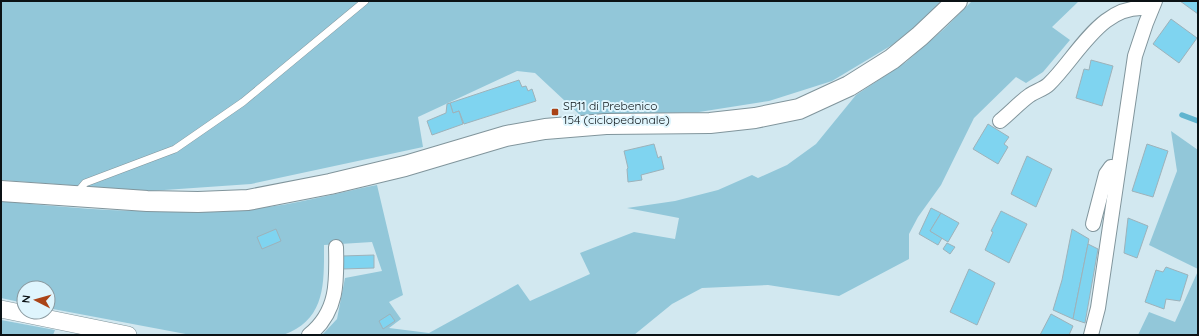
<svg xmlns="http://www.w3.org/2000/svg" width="1199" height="336" viewBox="0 0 1199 336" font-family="Quicksand,sans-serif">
  <rect width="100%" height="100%" fill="#d2e8f0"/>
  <g fill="#92c7d9">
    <path d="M 1,1 L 942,1 L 932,13 L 892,45 L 832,81 L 769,101 L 699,112 L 580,115 L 535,73 L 517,71 L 418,117 L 423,147 L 251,184 L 150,191 L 1,180 Z"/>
    <path d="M 972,1 L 1079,1 L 1052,27 L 1070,40 L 1043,72 L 1026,83 L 1016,77 L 974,118 L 941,185 L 918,217 L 909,234 L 909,259 L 839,296 L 768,285 L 702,288 L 672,304 L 634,335 L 322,335 L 337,319 L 345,278 L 382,271 L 372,242 L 324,245 C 324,283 326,320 283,335 L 191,335 L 53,309 L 48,308 L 48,288 L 24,288 L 24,303 L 1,298 L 1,201 C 84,210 166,215 249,209 C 292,206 335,193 377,185 L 403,295 L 389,302 L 401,319 L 389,328 L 429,333 L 518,284 L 530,301 L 590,274 L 580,253 L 634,232 L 675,239 L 679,218 L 627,208 L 675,201 L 718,190 L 752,175 L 758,178 L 787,165 L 816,144 L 856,95 L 906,62 L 944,29 Z"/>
    <path d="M 1171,131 L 1198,150 L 1198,269 L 1149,245 L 1177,171 Z"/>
    <path d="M 1198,271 L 1198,335 L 1138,335 L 1149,312 L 1175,322 Z"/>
    <path d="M 1,320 L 55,330 L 53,335 L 1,335 Z"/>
  </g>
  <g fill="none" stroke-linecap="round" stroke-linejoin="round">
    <path stroke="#5fb4cf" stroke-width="5.5" d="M 1182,115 L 1198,121"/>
  </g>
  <g fill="#7fd4f0" stroke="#9db2ba">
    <path d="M 1180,1 L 1198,1 L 1198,14 Z"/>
    <path d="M 1171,19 L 1197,38 L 1179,63 L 1153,44 Z"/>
    <path d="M 1091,60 L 1113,66 L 1102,106 L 1076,98 L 1084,69 L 1089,70 Z"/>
    <path d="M 519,80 L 522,87 L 526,86 L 528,91 L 532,89 L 536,101 L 464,124 L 459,111 L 453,113 L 450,103 Z"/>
    <path d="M 450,103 L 453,113 L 459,111 L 463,124 L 432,135 L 427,121 L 446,113 L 447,104 Z"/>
    <path d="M 988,124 L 1009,137 L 1004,144 L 1008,147 L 998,164 L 973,149 Z"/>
    <path d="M 654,144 L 658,158 L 661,156 L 664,169 L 641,175 L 642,180 L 628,182 L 627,169 L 628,168 L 624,151 Z"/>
    <path d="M 1147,144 L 1168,151 L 1153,197 L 1132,191 Z"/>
    <path d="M 1027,156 L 1052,169 L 1036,207 L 1011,194 Z"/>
    <path d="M 931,208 L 941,213 L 930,231 L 942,238 L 938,245 L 919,234 Z"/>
    <path d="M 1001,211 L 1027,224 L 1009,263 L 985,250 L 993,232 L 991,231 Z"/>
    <path d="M 941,213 L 959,223 L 948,242 L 930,231 Z"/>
    <path d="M 1128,218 L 1148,226 L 1137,258 L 1124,253 Z"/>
    <path d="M 276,229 L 281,241 L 262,249 L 257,237 Z"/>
    <path d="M 1072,229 L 1089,239 L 1073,319 L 1053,310 L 1062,280 Z"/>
    <path d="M 947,243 L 955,247 L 950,254 L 943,249 Z"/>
    <path d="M 1088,244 L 1098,249 L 1085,323 L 1073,319 Z"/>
    <path d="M 374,255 L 374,268 L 342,269 L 342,256 Z"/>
    <path d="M 1166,267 L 1188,275 L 1180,301 L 1166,299 L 1164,309 L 1145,302 L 1156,270 L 1163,272 Z"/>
    <path d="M 969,269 L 995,283 L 977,325 L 950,312 Z"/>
    <path d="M 390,314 L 395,321 L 383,329 L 379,321 Z"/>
    <path d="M 1051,314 L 1073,326 L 1069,335 L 1040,335 Z"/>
  </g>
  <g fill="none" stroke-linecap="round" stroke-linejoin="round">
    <g stroke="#81959c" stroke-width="8">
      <path id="service" d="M 76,194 L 85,183 L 175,149 L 243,102 L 365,1"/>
    </g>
    <g stroke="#81959c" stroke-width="16">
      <g id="minor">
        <path d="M 1000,121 C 1010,113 1020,102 1030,95 C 1036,91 1044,89 1049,84 C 1078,56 1103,0 1151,9"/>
        <path d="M 1093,224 L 1106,174 L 1111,167 L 1118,168"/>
        <path d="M 309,335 C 338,312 337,281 336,247"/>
        <path d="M 1091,335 L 1098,308 L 1135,56 L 1146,23 L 1155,1"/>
      </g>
    </g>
    <g stroke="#81959c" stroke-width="18">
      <path id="tertiary" d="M 1,309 L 128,335"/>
    </g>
    <g stroke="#81959c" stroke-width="22">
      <path id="secondary" d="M 1,191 L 147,201 L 198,202 L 248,200 L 330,184 L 405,166 L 506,136 L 545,129 L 606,124 L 710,123 L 755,118 L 799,109 L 849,86 L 892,59 L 920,36 L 957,1"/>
    </g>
    <use href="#service" stroke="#fff" stroke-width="7"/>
    <use href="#minor" stroke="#fff" stroke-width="14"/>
    <use href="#tertiary" stroke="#fff" stroke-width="17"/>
    <use href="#secondary" stroke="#fff" stroke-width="20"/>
  </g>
  <rect fill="#aa4418" stroke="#dff5fd" stroke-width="1.5" x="551" y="108" width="8" height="8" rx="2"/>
  <g text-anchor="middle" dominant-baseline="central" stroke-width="4" stroke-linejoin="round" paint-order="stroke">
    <g font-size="12" fill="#0b1215" stroke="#dff5fd" text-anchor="start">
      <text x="563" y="105">SP11 di Prebenico<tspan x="563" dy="14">154 (ciclopedonale)</tspan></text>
    </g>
  </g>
  <rect width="1199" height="336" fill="none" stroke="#0b1215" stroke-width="4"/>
  <g transform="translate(36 300) rotate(276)"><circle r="19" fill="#dff5fd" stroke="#8a9aa0"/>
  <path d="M0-3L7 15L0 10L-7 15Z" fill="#aa4418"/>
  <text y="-6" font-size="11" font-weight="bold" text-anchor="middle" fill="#0b1215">N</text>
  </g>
</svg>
